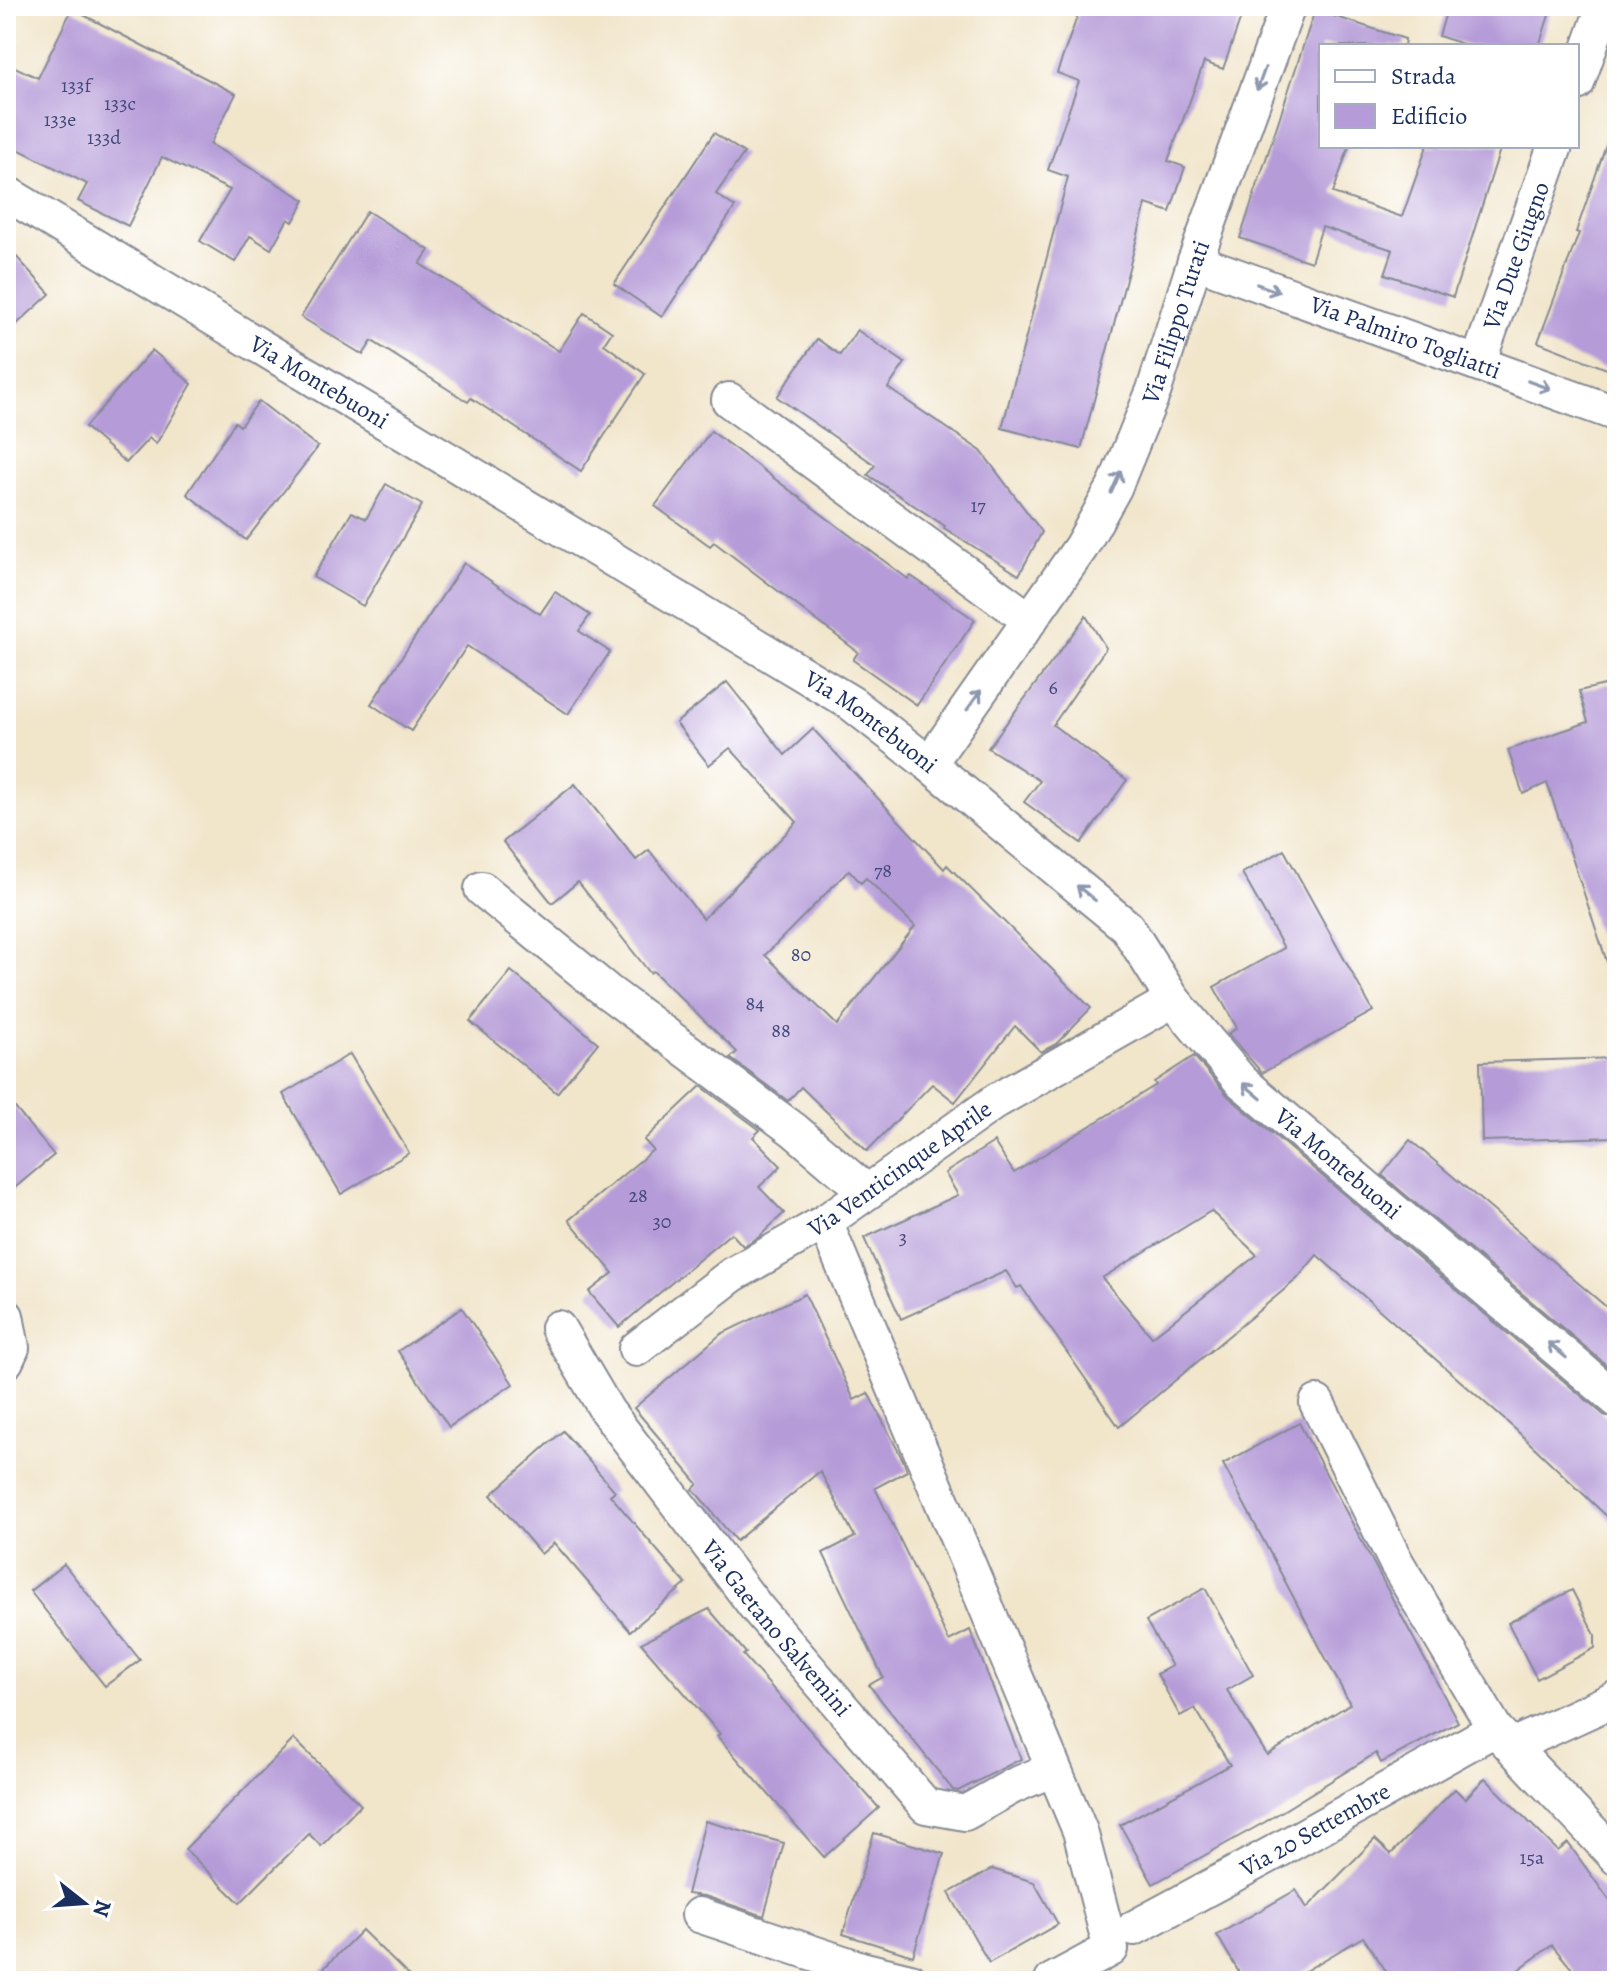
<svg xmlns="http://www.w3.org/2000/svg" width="1623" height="1987" viewBox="0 0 1623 1987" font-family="Alegreya,serif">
  <rect width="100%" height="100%" fill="#fff"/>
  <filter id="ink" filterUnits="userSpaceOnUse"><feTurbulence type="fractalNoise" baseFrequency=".0125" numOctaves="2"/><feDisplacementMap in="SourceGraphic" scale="16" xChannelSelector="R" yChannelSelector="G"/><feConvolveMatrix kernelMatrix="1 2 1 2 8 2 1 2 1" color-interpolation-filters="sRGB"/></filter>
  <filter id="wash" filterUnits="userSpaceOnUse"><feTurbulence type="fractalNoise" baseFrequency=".006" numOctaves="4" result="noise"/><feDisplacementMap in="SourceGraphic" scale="32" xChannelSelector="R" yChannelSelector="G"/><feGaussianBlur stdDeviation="1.8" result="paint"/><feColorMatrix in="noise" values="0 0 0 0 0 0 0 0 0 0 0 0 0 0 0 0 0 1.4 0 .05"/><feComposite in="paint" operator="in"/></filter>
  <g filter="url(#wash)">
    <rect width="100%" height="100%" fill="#f1e5ca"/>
    <g id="blocks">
      <g fill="#b59bd8" fill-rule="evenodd">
        <path d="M 1081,6 L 1245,6 L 1223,69 L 1204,62 L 1168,161 L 1185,167 L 1170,212 L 1146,204 L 1081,449 L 1002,428 L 1068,177 L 1048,170 L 1079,81 L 1057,73 Z"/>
        <path d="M 1448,6 L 1552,6 L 1539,46 L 1469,46 L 1439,36 Z"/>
        <path d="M 72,9 L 236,94 L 210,144 L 305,200 L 293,222 L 288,219 L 271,249 L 250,236 L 235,262 L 200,241 L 230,190 L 162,157 L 128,226 L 78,201 L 87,184 L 6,143 L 6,85 L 15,67 L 38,78 Z"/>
        <path d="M 1315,10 L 1405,39 L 1404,46 L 1321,46 L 1321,146 L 1349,146 L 1333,193 L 1402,217 L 1427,146 L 1501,146 L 1453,297 L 1385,274 L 1393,250 L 1322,227 L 1311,262 L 1240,238 Z"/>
        <path d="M 1612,128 L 1617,129 L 1617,373 L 1538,342 L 1579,233 L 1576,232 Z"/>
        <path d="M 714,133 L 744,153 L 716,194 L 735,207 L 662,317 L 614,284 Z"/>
        <path d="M 367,211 L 429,250 L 420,264 L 559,351 L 584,313 L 612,332 L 604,344 L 645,374 L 581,471 L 471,398 L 468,402 L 372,341 L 363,355 L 301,317 Z"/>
        <path d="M 6,245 L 50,294 L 6,334 Z"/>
        <path d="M 857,330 L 905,363 L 888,388 L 981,451 L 1042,532 L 1019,575 L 944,528 L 945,526 L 868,475 L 875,465 L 777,397 L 817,339 L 840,355 Z"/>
        <path d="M 152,350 L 192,384 L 156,444 L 149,438 L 126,463 L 85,427 Z"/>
        <path d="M 259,401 L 318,447 L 246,540 L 187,494 L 235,422 L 240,426 Z"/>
        <path d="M 711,431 L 908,579 L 911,576 L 975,620 L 917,705 L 853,660 L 858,652 L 714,542 L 710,546 L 655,506 Z"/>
        <path d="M 386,484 L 422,505 L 363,606 L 313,577 L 352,512 L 366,519 Z"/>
        <path d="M 464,563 L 540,614 L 555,592 L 590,615 L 579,631 L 610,652 L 568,714 L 467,646 L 411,731 L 371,704 Z"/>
        <path d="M 1086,616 L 1106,648 L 1053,725 L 1127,780 L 1081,843 L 1024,802 L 1040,781 L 988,748 Z"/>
        <path d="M 727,682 L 785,755 L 813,729 L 944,869 L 947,865 L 1091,1008 L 1056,1044 L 1041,1052 L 1015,1026 L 955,1102 L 932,1084 L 867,1151 L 801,1087 L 788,1101 L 730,1058 L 737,1052 L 653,971 L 650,973 L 578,882 L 552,903 L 503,842 L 575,784 L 636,860 L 649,850 L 703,919 L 797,822 L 730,748 L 709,765 L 676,723 ZM 849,870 L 861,883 L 866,878 L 915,926 L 837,1025 L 765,955 Z"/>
        <path d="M 1617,682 L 1617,973 L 1611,974 L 1547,783 L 1523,794 L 1508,750 L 1588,722 L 1579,691 Z"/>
        <path d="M 1284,850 L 1373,1011 L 1262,1073 L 1228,1034 L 1237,1028 L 1214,987 L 1284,948 L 1242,873 Z"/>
        <path d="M 511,971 L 598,1043 L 557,1093 L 470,1021 Z"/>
        <path d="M 350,1054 L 409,1153 L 341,1194 L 283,1094 Z"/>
        <path d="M 1194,1056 L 1228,1096 L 1604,1415 L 1617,1419 L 1617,1526 L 1515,1429 L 1317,1255 L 1297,1279 L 1119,1427 L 1021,1286 L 1017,1288 L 1006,1271 L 901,1319 L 864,1238 L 958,1195 L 945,1173 L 994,1142 L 1014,1173 L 1156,1085 L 1154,1082 ZM 1211,1211 L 1257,1255 L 1152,1337 L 1102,1278 Z"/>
        <path d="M 1617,1058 L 1617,1137 L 1482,1141 L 1480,1062 Z"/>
        <path d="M 701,1086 L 760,1130 L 753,1137 L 781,1166 L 759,1187 L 784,1213 L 759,1237 L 743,1246 L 731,1233 L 619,1327 L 589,1292 L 613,1273 L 569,1220 L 653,1150 L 644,1140 Z"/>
        <path d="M 6,1097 L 54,1155 L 6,1195 Z"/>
        <path d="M 1410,1140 L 1617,1316 L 1617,1374 L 1382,1175 Z"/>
        <path d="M 805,1294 L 854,1400 L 868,1393 L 903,1460 L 907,1471 L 875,1488 L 949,1641 L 970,1630 L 1021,1759 L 958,1791 L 953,1790 L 869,1685 L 883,1677 L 823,1553 L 855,1537 L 820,1471 L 736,1541 L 693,1489 L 698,1484 L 634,1408 L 721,1334 Z"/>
        <path d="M 462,1308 L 513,1384 L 449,1427 L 398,1351 Z"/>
        <path d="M 1299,1423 L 1458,1722 L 1381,1763 L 1376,1753 L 1265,1822 L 1153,1884 L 1120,1825 L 1230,1765 L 1195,1708 L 1180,1716 L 1157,1674 L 1172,1666 L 1146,1621 L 1205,1588 L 1253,1675 L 1227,1690 L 1267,1755 L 1350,1704 L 1223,1464 Z"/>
        <path d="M 563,1431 L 615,1491 L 610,1495 L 686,1584 L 630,1631 L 554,1543 L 541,1554 L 491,1495 Z"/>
        <path d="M 64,1564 L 140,1660 L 105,1686 L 30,1591 Z"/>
        <path d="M 1572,1590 L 1595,1635 L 1595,1648 L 1537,1679 L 1508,1623 Z"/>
        <path d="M 709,1609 L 746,1653 L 743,1655 L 879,1808 L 824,1857 L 717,1736 L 720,1734 L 641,1643 Z"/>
        <path d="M 294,1739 L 361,1805 L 321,1846 L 309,1834 L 240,1903 L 185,1849 Z"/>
        <path d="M 1485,1778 L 1558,1851 L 1568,1843 L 1617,1911 L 1617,1981 L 1582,1981 L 1552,1945 L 1503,1981 L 1393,1981 L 1363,1937 L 1288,1981 L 1244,1981 L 1217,1935 L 1296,1890 L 1307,1908 L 1375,1839 L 1391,1854 L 1455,1789 L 1465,1799 Z"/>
        <path d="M 705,1821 L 784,1843 L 764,1916 L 705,1896 L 687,1894 Z"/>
        <path d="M 874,1833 L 944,1854 L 913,1956 L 843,1934 Z"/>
        <path d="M 992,1869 L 1034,1882 L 1058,1924 L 989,1963 L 949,1893 Z"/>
        <path d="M 362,1930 L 414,1981 L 311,1981 Z"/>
      </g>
    </g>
  </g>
  <g filter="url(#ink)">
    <use href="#blocks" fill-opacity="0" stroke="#868a94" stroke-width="2"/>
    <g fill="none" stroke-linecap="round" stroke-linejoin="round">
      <g stroke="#868a94" stroke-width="38">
        <g id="minor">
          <path d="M 1577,83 L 1604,6"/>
          <path id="s1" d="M 6,193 L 851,703 L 929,764 L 1127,927 L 1173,1000 L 1241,1081 L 1617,1400"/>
          <path id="s2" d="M 1195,261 L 1617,414"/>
          <path id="s3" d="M 1478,363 L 1555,146"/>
          <path d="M 729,400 L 1030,620"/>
          <path id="s4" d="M 929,764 L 1081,547 L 1114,488 L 1154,390 L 1195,261 L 1288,6"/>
          <path d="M 482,889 L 608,992 L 794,1130 L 867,1192"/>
          <path d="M 825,1222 L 1080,1831 L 1111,1949 L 1052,1981"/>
          <path d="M 6,1316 L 12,1348 L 6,1361"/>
          <path id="s5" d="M 558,1328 L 607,1411 L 756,1607 L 926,1806 L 965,1813 L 1013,1786 L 1053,1769"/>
          <path id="s6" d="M 636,1349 L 732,1275 L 825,1222 L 996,1101 L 1173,1000"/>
          <path d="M 1317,1403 L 1396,1562 L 1495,1729 L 1617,1858"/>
          <path d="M 1512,1746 L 1617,1698"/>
          <path d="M 699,1915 L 861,1969 L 910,1981"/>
          <path id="s7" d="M 1134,1928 L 1279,1850 L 1495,1729"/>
        </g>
      </g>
      <use href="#minor" stroke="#fff" stroke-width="34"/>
    </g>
    <defs><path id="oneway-shaft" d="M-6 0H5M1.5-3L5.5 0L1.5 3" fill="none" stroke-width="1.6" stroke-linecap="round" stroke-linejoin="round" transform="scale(2)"/></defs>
    <g stroke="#8d97ae">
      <use href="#oneway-shaft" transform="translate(1261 79) rotate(110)"/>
      <use href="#oneway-shaft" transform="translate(1268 288) rotate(20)"/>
      <use href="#oneway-shaft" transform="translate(1539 385) rotate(20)"/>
      <use href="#oneway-shaft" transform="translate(1116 482) rotate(-66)"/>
      <use href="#oneway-shaft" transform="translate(974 700) rotate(-55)"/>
      <use href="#oneway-shaft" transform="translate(1086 893) rotate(-141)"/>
      <use href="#oneway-shaft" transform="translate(1252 1091) rotate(-140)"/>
      <use href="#oneway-shaft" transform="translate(1557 1350) rotate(-140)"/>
    </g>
  </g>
  <g text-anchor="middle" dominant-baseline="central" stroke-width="6" stroke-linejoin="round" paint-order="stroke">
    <g font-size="20" fill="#424a7c">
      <text x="76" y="85">133f</text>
      <text x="120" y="103">133c</text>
      <text x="60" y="119">133e</text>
      <text x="104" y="137">133d</text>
      <text x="978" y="505">17</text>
      <text x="1053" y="687">6</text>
      <text x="883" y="870">78</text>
      <text x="801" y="954">80</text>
      <text x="755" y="1003">84</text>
      <text x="781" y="1030">88</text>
      <text x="638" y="1195">28</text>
      <text x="662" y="1221">30</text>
      <text x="903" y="1237">3</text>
      <text x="1532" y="1857">15a</text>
    </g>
    <g font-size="24" fill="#1b2f5e" stroke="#fff">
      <text stroke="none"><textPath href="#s3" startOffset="114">Via Due Giugno</textPath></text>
      <text stroke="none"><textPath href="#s4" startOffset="510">Via Filippo Turati</textPath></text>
      <text stroke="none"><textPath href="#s2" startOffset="224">Via Palmiro Togliatti</textPath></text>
      <text stroke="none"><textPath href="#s1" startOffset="366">Via Montebuoni</textPath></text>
      <text stroke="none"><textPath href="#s1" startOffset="1014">Via Montebuoni</textPath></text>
      <text stroke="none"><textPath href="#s1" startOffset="1662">Via Montebuoni</textPath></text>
      <text stroke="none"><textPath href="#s6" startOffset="320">Via Venticinque Aprile</textPath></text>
      <text stroke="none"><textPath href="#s5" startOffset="372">Via Gaetano Salvemini</textPath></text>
      <text stroke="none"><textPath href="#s7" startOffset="206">Via 20 Settembre</textPath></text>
    </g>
  </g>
  <rect width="1623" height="1987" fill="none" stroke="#fff" stroke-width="32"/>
  <rect x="1319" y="44" width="260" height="104" fill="#ffffff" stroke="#a4acbf" stroke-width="2"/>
  <rect x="1335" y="70" width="40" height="12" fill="#ffffff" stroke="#a4acbf" stroke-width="2"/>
  <text x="1391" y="84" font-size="24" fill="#1b2f5e">Strada</text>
  <rect x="1335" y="104" width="40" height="24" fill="#b59bd8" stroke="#a4acbf" stroke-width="2"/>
  <text x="1391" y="124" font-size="24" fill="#1b2f5e">Edificio</text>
  <g transform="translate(84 1903) rotate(107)" stroke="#ffffff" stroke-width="6" paint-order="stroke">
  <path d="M0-6L14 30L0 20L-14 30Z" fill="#1b2f5e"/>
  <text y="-12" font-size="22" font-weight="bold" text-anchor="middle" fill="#1b2f5e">N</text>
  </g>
</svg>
